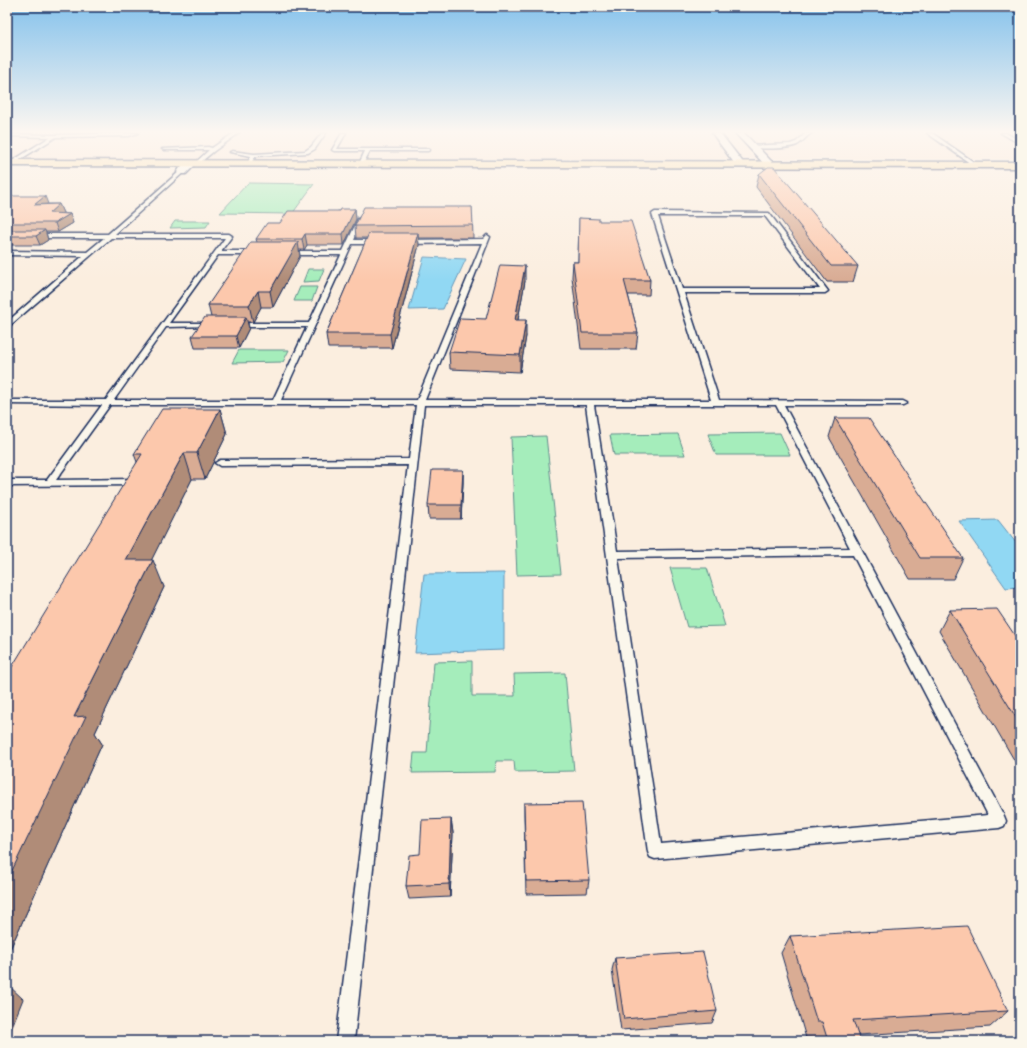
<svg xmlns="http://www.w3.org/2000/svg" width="1027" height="1048" viewBox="0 0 1027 1048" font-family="'Indie Flower',sans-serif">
  <rect width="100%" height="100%" fill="#fbeedf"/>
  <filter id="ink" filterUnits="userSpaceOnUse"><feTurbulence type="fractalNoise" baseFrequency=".025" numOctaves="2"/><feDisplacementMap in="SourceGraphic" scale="8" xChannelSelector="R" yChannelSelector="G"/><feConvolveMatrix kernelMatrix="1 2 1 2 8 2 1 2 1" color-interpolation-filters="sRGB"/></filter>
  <g filter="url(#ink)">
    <rect fill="#fbe3d0" x="7" y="133" width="1013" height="26"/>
    <g fill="#a5edbb" stroke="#608e8c">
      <path d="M 248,183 L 314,184 L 292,214 L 220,213 Z"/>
      <path d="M 175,221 L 210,221 L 206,227 L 170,228 Z"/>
      <path d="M 308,269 L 324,269 L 319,281 L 303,282 Z"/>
      <path d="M 300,287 L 317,287 L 312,301 L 294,301 Z"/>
      <path d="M 239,350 L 289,350 L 283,362 L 232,363 Z"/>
      <path d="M 780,433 L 790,455 L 716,455 L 708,434 Z"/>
      <path d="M 678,434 L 685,455 L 614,455 L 610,435 Z"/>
      <path d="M 546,436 L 561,574 L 517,575 L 511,437 Z"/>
      <path d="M 707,568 L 725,626 L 687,627 L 670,568 Z"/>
      <path d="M 472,661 L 472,696 L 515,696 L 514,674 L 565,673 L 574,771 L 515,772 L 514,761 L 496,761 L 495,772 L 412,773 L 414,753 L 427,753 L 434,662 Z"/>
    </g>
    <g fill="#91d8f3" stroke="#6294b7">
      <path d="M 424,257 L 466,259 L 443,309 L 409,310 Z"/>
      <path d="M 998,520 L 1020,548 L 1020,587 L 1006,588 L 959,521 Z"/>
      <path d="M 504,573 L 504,650 L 415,653 L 424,574 Z"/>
    </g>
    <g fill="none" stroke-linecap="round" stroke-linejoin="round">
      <g stroke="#1b2f5e" stroke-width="3">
        <g id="lane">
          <path d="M 138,133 L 129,136 L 56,137 L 13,164 L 9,163 L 50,137 L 7,136 L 7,134 L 55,135 Z"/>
          <path d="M 234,133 L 239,133 L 214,151 L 197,165 L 195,163 L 209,150 L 164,150 L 162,149 L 208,147 L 212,148 Z"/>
          <path d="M 322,133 L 326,133 L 315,149 L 308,153 L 256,156 L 249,165 L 247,164 L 251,156 L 230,152 L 232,151 L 254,154 L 305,151 L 311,147 Z"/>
          <path d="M 342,133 L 346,133 L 337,149 L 428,149 L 430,150 L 428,151 L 370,151 L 363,164 L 361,165 L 359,164 L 365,151 L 334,151 L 332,150 Z"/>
          <path d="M 806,133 L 812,133 C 806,136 803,142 797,145 C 787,149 758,150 749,146 L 790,144 L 796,142 Z"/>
          <path d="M 927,133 L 932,133 L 978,165 L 974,166 Z"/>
          <path d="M 1001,133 L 1006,133 L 1020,141 L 1020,144 Z"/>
          <path d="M 180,171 L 184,172 L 115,234 L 229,234 L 232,236 L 221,251 L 257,251 L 260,253 L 257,255 L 218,255 L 169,323 L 212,323 L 215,325 L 214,326 L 166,327 L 114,400 L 273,400 L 307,327 L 236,327 L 233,325 L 236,323 L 309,323 L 341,255 L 287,255 L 284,253 L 287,251 L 343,251 L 358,219 L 361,217 L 364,219 L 354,240 L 379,240 L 382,242 L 379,244 L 352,244 L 281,400 L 417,400 L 482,243 L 405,244 L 402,242 L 405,240 L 483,239 L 487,235 L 490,237 L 425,400 L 711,400 L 652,214 L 655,212 L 769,213 L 828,291 L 825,293 L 684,293 L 719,400 L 903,401 L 907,403 L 903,405 L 784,405 L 1004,816 L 1006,821 L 1004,826 L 999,828 L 655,859 L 650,857 L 648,852 L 586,405 L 424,405 L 354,1041 L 336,1041 L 408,465 L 220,466 L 215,463 L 220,460 L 409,459 L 416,405 L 110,405 L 56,480 L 136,479 L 141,482 L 138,485 L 7,486 L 7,480 L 47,480 L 102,405 L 7,404 L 7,400 L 106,400 L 225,238 L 111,238 L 7,328 L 7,322 L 83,256 L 7,255 L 7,251 L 87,252 L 104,238 L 7,238 L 7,234 L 108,234 ZM 658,216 L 765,216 L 820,289 L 682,289 ZM 594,405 L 776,405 L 850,548 L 617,551 ZM 853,555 L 988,815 L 661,844 L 618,558 Z"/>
        </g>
      </g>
      <g stroke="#1b2f5e" stroke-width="3">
        <g id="street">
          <path d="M 712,133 L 720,133 L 745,165 L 743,167 L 737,167 Z"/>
          <path d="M 735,133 L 744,133 L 773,163 L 775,165 L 773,167 L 767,167 Z"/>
        </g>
      </g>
      <g stroke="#1b2f5e" stroke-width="3">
        <path id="secondary" d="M 191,161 L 196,164 L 186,174 L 178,174 L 177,172 C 180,167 186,162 191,161 Z"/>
      </g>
      <g stroke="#1b2f5e" stroke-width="3">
        <path id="primary" d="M 7,160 L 1020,162 L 1020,168 L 7,166 Z"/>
      </g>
      <use href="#lane" fill="#fbf7ec" fill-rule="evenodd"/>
      <use href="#street" fill="#fbf7ec" fill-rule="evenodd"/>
      <use href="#secondary" fill="#fbf7ec" fill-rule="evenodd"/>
      <use href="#primary" fill="#f9deab" fill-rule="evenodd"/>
    </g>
    <g fill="#d9ac94" stroke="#1b2f5e">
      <path d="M 759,174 L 858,266 L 853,282 L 827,282 L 756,187 Z"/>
      <path d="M 7,196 L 48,204 L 59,204 L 63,213 L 62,213 L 70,214 L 73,223 L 58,232 L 46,232 L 48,240 L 40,245 L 7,245 Z"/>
      <path d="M 472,207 L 473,238 L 418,238 L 419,245 L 392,348 L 328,348 L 326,334 L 367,238 L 356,238 L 355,226 Z"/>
      <path d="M 355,209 L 356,219 L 344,245 L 307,245 L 304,250 L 299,250 L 300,256 L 273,307 L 261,307 L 253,322 L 248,322 L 249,328 L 239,348 L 195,348 L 192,336 L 211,317 L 208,305 L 257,242 L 256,239 L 280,223 L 339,211 Z"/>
      <path d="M 579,218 L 599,221 L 650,280 L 649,295 L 628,295 L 638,333 L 636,349 L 581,349 L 572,277 L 573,262 L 578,262 Z"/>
      <path d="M 525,281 L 518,320 L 526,336 L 520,372 L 450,369 L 449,352 L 486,319 Z"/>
      <path d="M 220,409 L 227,434 L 205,479 L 192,479 L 151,560 L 164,587 L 95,733 L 102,744 L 7,956 L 137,462 L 134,454 Z"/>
      <path d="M 835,418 L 963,558 L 953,579 L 910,579 L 829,437 Z"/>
      <path d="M 463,470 L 463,483 L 461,519 L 429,519 L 428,505 Z"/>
      <path d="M 950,610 L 1020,643 L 1020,770 L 939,631 Z"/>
      <path d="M 524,803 L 589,880 L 587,893 L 526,894 L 524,816 Z"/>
      <path d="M 451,819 L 453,833 L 450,897 L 409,899 L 406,886 L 420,854 Z"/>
      <path d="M 790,936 L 1008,1011 L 990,1027 L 858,1035 L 860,1041 L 812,1041 L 811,1038 L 806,1038 L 781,953 Z"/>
      <path d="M 615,958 L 717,1011 L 712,1023 L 621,1030 L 612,970 Z"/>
    </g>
    <g fill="#b08c78" stroke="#1b2f5e">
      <path d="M 45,196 L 48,204 L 34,205 Z"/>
      <path d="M 59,204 L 63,213 L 52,222 L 49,213 Z"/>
      <path d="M 355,209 L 356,219 L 344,245 L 343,234 Z"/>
      <path d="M 70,214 L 73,223 L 58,232 L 55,223 Z"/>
      <path d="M 45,230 L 48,240 L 40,245 L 36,236 Z"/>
      <path d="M 418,233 L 419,245 L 392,348 L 390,334 Z"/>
      <path d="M 305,234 L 307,245 L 304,250 L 302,239 Z"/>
      <path d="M 298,242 L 300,256 L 273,307 L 270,291 Z"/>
      <path d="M 525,266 L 525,281 L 515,336 L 515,320 Z"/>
      <path d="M 258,291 L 261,307 L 253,322 L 249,305 Z"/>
      <path d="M 246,317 L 249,328 L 239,348 L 236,336 Z"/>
      <path d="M 526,320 L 526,336 L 520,372 L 520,355 Z"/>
      <path d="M 220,409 L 227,434 L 205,479 L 197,453 Z"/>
      <path d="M 184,453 L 192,479 L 138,587 L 126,560 Z"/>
      <path d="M 463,470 L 463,483 L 461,519 L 461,505 Z"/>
      <path d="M 153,560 L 164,587 L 95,733 L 102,744 L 7,956 L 7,881 L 74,717 Z"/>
      <path d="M 451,819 L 453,833 L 450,897 L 449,884 Z"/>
      <path d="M 7,984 L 23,999 L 7,1039 Z"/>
    </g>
    <g fill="#fcc8ac" stroke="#1b2f5e">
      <path d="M 768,167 L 774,167 L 858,266 L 831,266 L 759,174 Z"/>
      <path d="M 7,196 L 45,196 L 34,205 L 59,204 L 49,213 L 70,214 L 55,223 L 7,223 Z"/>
      <path d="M 364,207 L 472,207 L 473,225 L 355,226 Z"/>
      <path d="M 340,209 L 355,209 L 343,234 L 305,234 L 302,239 L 256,239 L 267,223 L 280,223 L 288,211 L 339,211 Z"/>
      <path d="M 579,218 L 599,219 L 599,221 L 631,221 L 650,280 L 624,280 L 638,333 L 582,333 L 573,262 L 578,262 Z"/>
      <path d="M 7,230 L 45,230 L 36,236 L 7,236 Z"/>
      <path d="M 369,233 L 418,233 L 390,334 L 326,334 Z"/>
      <path d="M 251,242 L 298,242 L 270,291 L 258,291 L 249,305 L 208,305 Z"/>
      <path d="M 500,265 L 525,266 L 515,320 L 526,320 L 520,355 L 449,352 L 460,318 L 486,319 Z"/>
      <path d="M 205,317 L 246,317 L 236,336 L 192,336 Z"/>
      <path d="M 162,409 L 220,409 L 197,453 L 184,453 L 126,560 L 153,560 L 74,717 L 86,716 L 7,881 L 7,675 L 142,454 L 134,454 Z"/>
      <path d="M 835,418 L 869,418 L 963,558 L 920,558 Z"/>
      <path d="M 432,470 L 463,470 L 461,505 L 428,505 Z"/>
      <path d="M 997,609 L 1020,643 L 1020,724 L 950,610 Z"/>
      <path d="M 582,802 L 589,880 L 526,881 L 524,803 Z"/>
      <path d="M 451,819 L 449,884 L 406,886 L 409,855 L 420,854 L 422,820 Z"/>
      <path d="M 967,926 L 1008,1011 L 853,1020 L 860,1041 L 828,1041 L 822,1022 L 817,1022 L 790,936 Z"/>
      <path d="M 703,952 L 717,1011 L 624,1019 L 615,958 Z"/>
    </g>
  </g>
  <linearGradient id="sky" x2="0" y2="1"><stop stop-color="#85c2ec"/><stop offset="0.47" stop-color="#fdf7f1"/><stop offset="1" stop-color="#fdf7f1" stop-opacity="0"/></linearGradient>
  <rect width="1027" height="280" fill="url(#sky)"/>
  <rect width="1027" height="1048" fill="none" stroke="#fbf7ec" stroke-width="24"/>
  <rect x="12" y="12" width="1003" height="1024" fill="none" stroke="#1b2f5e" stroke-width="1.5" filter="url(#ink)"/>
</svg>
